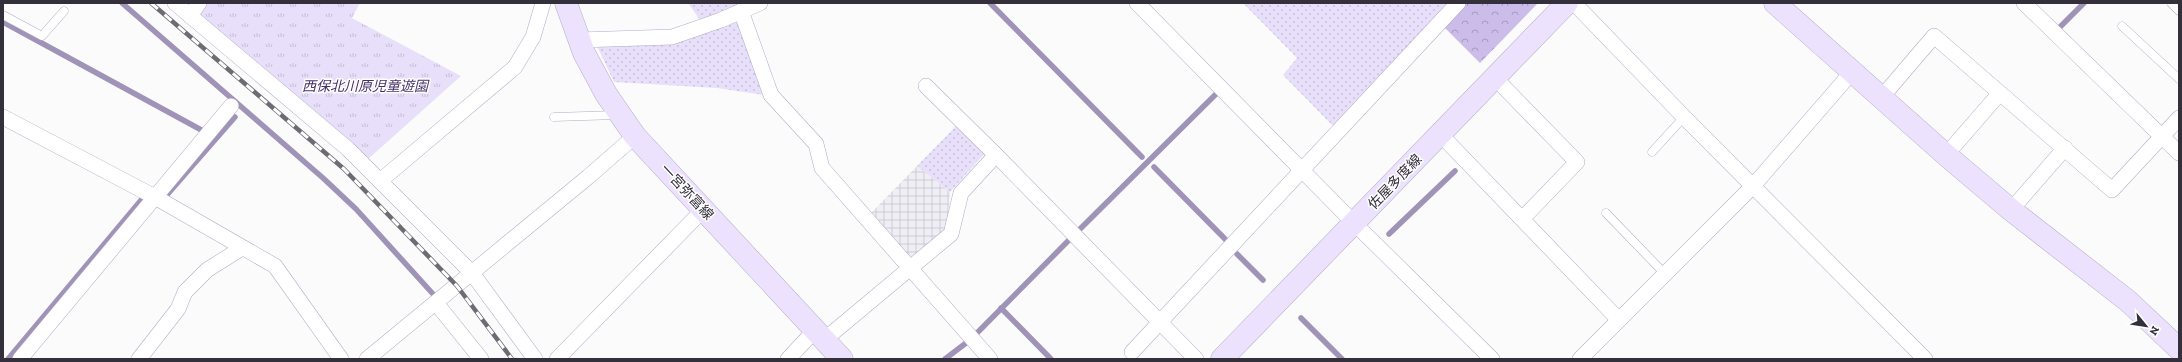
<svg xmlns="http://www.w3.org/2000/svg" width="2182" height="362" viewBox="0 0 2182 362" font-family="'Zilla Slab','Noto Sans JP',serif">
  <defs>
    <pattern id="industrial-grid" width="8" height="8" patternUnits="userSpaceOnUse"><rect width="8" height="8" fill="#f0eef5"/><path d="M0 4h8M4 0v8" fill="none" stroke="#ceccd3"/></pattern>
    <pattern id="grass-dots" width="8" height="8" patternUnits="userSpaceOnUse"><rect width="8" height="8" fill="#e8dffa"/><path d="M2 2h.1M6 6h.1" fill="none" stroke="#c7c0d7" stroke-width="1.8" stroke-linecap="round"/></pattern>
    <pattern id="forest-crowns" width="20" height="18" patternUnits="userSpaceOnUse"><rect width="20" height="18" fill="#cbbcea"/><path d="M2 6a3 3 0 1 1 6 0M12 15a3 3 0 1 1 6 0" fill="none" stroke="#a599bf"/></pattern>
    <pattern id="park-tufts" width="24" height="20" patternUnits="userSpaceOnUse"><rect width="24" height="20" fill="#e8dffa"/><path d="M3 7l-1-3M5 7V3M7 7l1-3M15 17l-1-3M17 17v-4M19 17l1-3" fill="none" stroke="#c7c0d7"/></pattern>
  </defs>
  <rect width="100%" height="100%" fill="#fbfbfb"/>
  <path fill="url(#industrial-grid)" d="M 917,166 L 950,192 L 947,228 L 908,260 L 869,215 Z"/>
  <g fill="url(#grass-dots)">
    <path d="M 688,3 L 743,3 L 700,20 Z"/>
    <path d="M 1243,3 L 1450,3 L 1333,126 L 1283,75 L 1297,58 Z"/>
    <path d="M 736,19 L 764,95 L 717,88 L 614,82 L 597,46 Z"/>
    <path d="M 959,123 L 986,152 L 950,192 L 917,166 Z"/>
  </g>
  <path fill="url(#forest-crowns)" d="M 1466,3 L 1538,3 L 1480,63 L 1443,26 Z"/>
  <path fill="url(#park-tufts)" d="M 205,3 L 360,3 L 352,18 L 461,76 L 367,160 L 199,13 Z"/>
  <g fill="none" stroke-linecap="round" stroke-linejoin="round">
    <g stroke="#a093b8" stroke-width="5.5">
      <path d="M 122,3 L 323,178 L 356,209 L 433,294"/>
      <path d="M 990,3 L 1142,157"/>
      <path d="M 3,22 L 205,132"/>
      <path d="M 2058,29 L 2084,3"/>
      <path d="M 1154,167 L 1227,241"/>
      <path d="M 166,196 L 235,117"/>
      <path d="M 1077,232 L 1216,94"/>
      <path d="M 1389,234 L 1455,171"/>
      <path d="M 1237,254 L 1263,280"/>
      <path d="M 1001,308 L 1051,359"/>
      <path d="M 1301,318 L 1342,359"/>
      <path d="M 976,334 L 1069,240"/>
      <path d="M 8,359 L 142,199"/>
      <path d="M 945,359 L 966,343"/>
    </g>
    <g stroke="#b4abc8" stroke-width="9">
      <g id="lane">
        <path d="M 2171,3 L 2179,11"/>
        <path d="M 3,15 L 42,36 L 64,11"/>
        <path d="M 2122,26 L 2179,79"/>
        <path d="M 554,117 L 617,115"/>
        <path d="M 1652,152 L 1684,117"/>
        <path d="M 1606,213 L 1665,274"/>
      </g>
    </g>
    <g stroke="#b4abc8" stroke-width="16">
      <g id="street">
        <path d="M 175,3 L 348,149 L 472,273 L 535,359"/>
        <path d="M 1137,3 L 1355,224 L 1492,359"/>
        <path d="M 1574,3 L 1684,117 L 1925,359"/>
        <path d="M 2024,3 L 2179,153"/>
        <path d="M 741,11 L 771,95 L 816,144 L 822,168 L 990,359"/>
        <path d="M 190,16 L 199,3"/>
        <path d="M 579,40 L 672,37 L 721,20 L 760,3"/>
        <path d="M 1495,78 L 1577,162 L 1523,218"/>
        <path d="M 926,86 L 996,155 L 1196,359"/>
        <path d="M 1881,98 L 1934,36 L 2112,190 L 2179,118"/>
        <path d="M 3,117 L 155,197 L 275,266 L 341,359"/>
        <path d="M 1441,135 L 1619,320"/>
        <path d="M 1946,155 L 1999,94"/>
        <path d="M 380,181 L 515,67 L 533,37 L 543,3"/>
        <path d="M 2011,210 L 2065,148"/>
        <path d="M 436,303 L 481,359"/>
        <path d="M 824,340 L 951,234 L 961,193 L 996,155"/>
        <path d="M 1132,352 L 1458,3"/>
        <path d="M 20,359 L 231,106"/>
        <path d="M 139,359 L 178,309 L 185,292 L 207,270 L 242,248"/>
        <path d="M 367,359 L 588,177 L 635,136"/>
        <path d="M 557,359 L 703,210"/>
        <path d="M 788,359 L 815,330"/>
        <path d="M 1580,359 L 1753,186 L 1852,72"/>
      </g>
    </g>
    <g stroke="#b4abc8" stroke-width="23">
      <g id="secondary">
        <path d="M 566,3 L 584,53 L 606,94 L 635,136 L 842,359"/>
        <path d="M 1775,3 L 1946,155 L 2011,210 L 2128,301 L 2179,349"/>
        <path d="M 1222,359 L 1567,3"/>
      </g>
    </g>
    <use href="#lane" stroke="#fff" stroke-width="8"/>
    <use href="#street" stroke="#fff" stroke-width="15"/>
    <use href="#secondary" stroke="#ece2fe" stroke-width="22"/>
    <g stroke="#6e6b74" stroke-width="4.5">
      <path id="rail" d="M 151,3 L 344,169 L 457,286 L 512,359"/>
    </g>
    <use href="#rail" stroke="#fff" stroke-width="3" stroke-dasharray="9" stroke-linecap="butt"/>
  </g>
  <g text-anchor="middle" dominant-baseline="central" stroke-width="3" stroke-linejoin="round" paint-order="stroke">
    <g font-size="14" font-style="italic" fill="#473069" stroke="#fff">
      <text x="365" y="86">西保北川原児童遊園</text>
    </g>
    <g font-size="14" fill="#332f3b" stroke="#fff">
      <text transform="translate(1395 182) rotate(-46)">佐屋多度線</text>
      <text transform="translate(687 192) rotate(47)">一宮弥富線</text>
    </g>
  </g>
  <rect width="2182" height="362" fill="none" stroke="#332f3b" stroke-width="8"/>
  <g transform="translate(2146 326) rotate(120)" stroke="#ffffff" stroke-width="3" paint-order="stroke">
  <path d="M0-3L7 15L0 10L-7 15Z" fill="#332f3b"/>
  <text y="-6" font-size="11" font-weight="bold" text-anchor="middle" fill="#332f3b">N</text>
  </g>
</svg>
